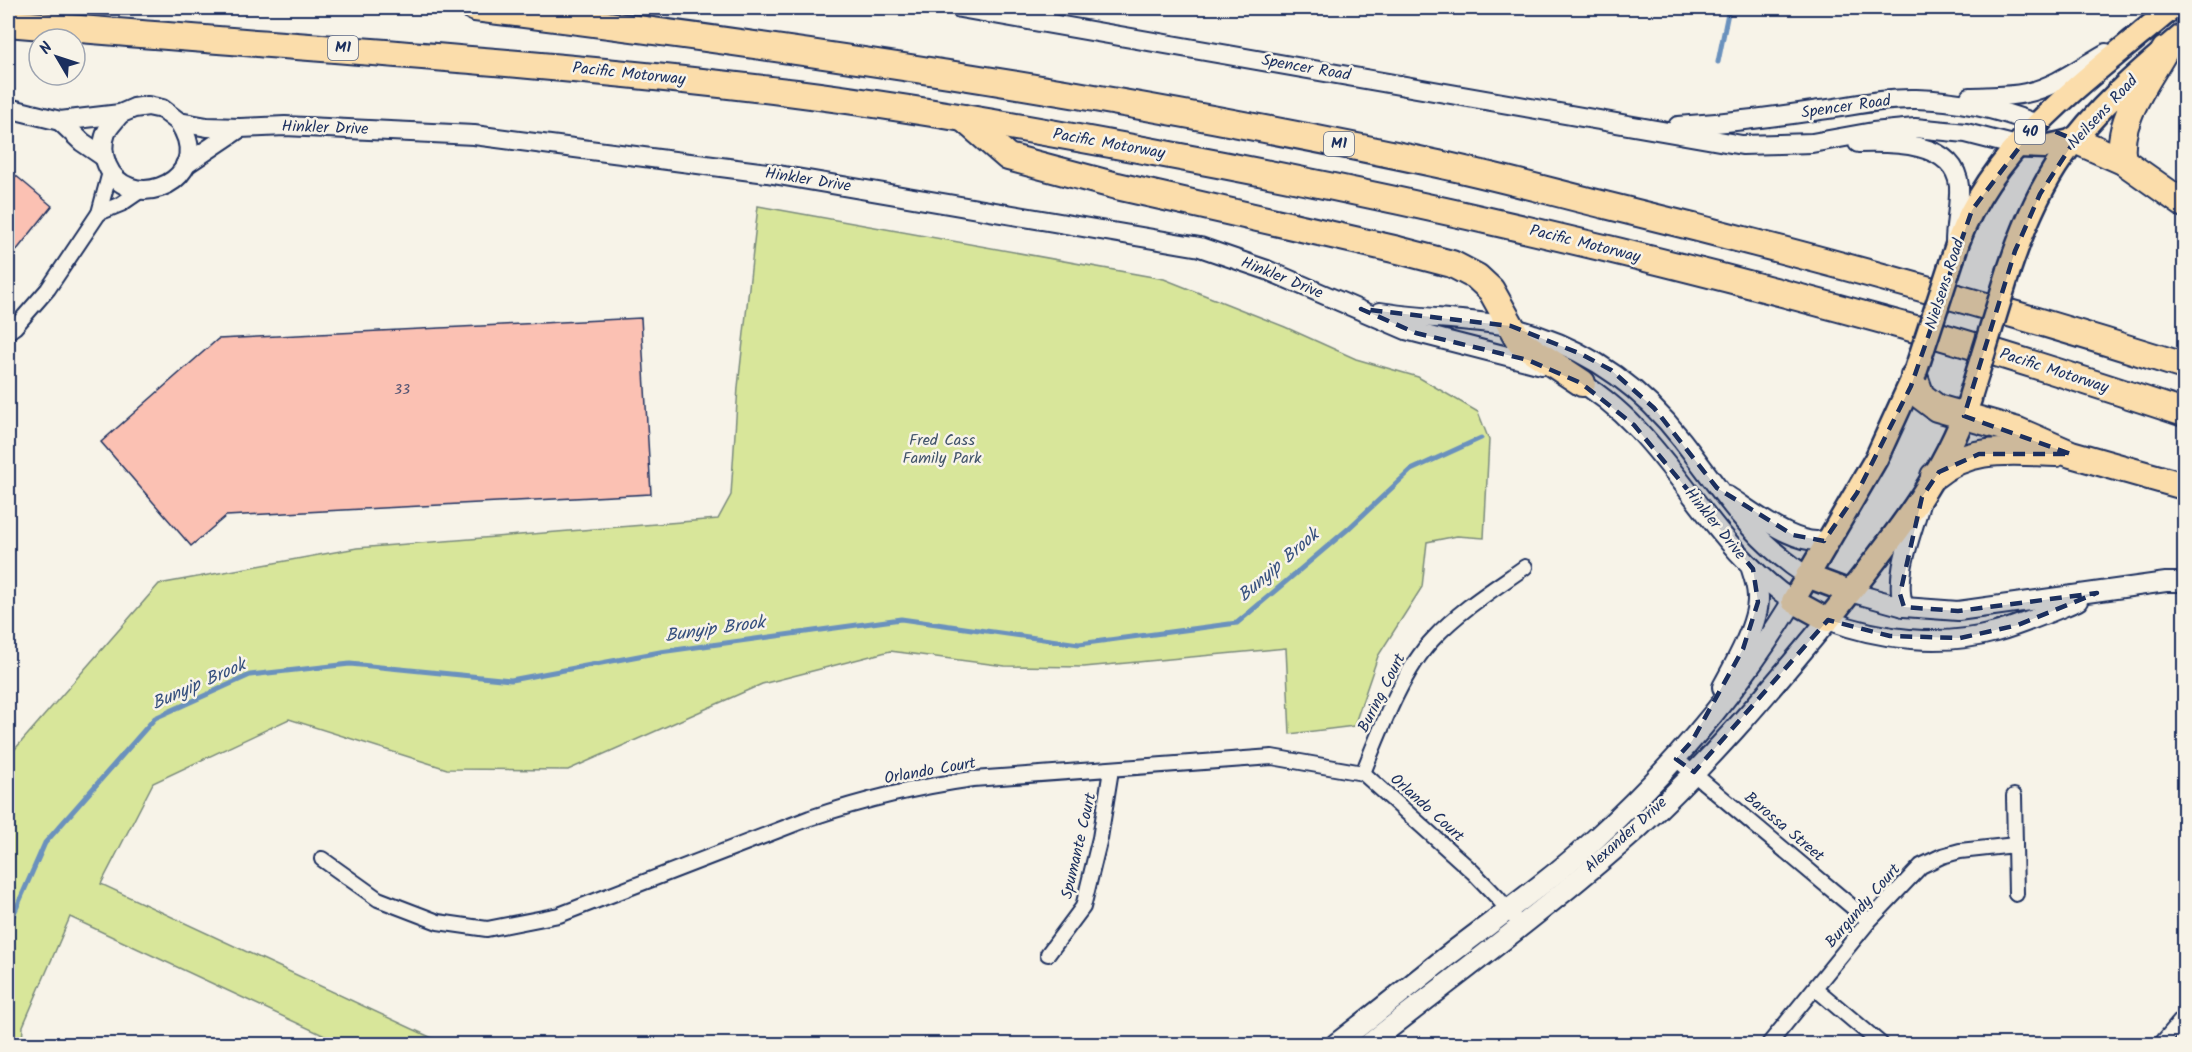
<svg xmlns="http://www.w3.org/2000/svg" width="2192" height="1052" viewBox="0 0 2192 1052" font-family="Kalam,sans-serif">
  <rect width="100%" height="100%" fill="#f7f3e8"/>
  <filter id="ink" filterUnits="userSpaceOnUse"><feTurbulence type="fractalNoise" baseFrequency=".0167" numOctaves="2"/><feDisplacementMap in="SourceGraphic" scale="12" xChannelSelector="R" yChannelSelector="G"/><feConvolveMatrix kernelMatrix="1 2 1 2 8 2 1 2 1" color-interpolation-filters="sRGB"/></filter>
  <g filter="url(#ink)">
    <path fill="#d8e69a" stroke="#7a8a7c" stroke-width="1.5" d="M 758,206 L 1164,279 L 1285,327 L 1356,359 L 1418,377 L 1478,412 L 1489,440 L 1484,538 L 1457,536 L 1427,542 L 1422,587 L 1378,656 L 1354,726 L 1290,734 L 1286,648 L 1084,667 L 1005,666 L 890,651 L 762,684 L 568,770 L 447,769 L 289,719 L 153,783 L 101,884 L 445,1044 L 342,1044 L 70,917 L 23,1026 L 22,1044 L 8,1044 L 8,757 L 159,584 L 357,548 L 718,519 L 731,495 L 738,387 Z"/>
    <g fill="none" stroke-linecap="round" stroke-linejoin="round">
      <g stroke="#6b91bd" stroke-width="5">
        <path d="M 1718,62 L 1729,8"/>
        <path d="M 8,927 L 45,843 L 155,718 L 250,675 L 350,664 L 511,680 L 660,652 L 901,619 L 1079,644 L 1237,623 L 1348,529 L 1411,470 L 1481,438"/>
      </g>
    </g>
    <g fill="#fbc1b3" stroke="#1b2f5e" stroke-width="1.5">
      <path d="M 8,169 L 52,206 L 8,261 Z"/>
      <path d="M 641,318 L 651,494 L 226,516 L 191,546 L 101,442 L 218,339 Z"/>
    </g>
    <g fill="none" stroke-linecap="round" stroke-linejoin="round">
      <g stroke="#1b2f5e" stroke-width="18">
        <g id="minor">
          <path d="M 99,213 L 121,204 L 140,191"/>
          <path d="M 8,332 L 15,327 L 48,289 L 99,213 L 110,172"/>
          <path d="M 1676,759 L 1869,921"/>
          <path d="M 1363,773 C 1380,731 1402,671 1434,638 C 1460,610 1494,589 1525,567"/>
          <path d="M 2014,796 L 2016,894"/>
          <path d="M 322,859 L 378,899 L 438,922 L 487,929 L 559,915 L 810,818 C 863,800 916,787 973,779 L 1272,757 L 1363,773 L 1473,872 L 1497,897 L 1513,916"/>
          <path d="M 1048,954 L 1083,907 L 1100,838 L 1111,770"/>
          <path d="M 1816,989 L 1881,1044"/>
          <path d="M 1769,1044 L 1869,921 L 1921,866 L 1942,856 L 1960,851 L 2015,845"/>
          <path d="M 2161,1044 L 2184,1017"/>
        </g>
      </g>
      <g stroke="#1b2f5e" stroke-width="22">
        <g id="tertiary">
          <path d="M 960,8 L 1742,145 L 1812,143 L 1873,132 L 1915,128 L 1966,133 L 2017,146"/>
          <path d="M 1970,97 C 1988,96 2008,97 2026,93 C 2055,87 2081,67 2106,53"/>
          <path d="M 8,108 L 60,121 L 120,114 L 134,108 L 148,106 L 162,109 L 179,122 L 207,127 L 240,128 L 285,126 L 474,135 L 767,173 L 1200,247 L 1267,270 L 1406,330 L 1542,365"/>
          <path d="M 120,114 C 116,120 109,126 106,133 C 102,143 103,155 107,165 C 127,212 201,186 187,139 C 185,133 182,127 179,122"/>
          <path d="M 60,121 L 82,142 L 104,157"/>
          <path d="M 1678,126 C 1726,123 1773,117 1820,110 C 1852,106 1884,98 1916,99 C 1958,100 1998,109 2037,124"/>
          <path d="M 1858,143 C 1891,142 1955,141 1959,186 C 1960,204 1955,224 1955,242"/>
          <path d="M 185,165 L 240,128"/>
          <path d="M 1380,312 C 1422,319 1465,318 1507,326 C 1517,328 1527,332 1537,335 C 1597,355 1644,391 1682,440 C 1723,493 1750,539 1807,576"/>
          <path d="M 1573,378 C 1668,430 1704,542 1793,601"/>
          <path d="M 1728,496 C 1752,511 1801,552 1830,538"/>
          <path d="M 1850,592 L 1904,607 L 1958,611 L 2166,582 L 2184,582"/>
          <path d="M 1904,607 C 1893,576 1912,534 1920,504"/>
          <path d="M 1828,620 C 1880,640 1942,647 1996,632 C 2024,624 2051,612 2078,601"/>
        </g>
      </g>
      <g stroke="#1b2f5e" stroke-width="24">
        <g id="secondary">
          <path d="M 1723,687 C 1735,665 1759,623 1758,597 C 1758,588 1755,578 1752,569"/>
          <path d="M 1336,1044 C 1374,1015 1412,984 1450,954 C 1498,917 1548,882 1593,841 C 1671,770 1738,691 1793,601"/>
          <path d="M 1369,1044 C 1458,974 1550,907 1635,831 C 1706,766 1767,694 1828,620"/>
        </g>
      </g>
      <g stroke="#1b2f5e" stroke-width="27">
        <g id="primary">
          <path d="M 2017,146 L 2045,147 L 2075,140"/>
          <path d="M 1953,257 C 1982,159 2068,94 2143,32"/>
          <path d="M 2009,270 C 2022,231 2038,191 2062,157 C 2095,109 2140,71 2184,34"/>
          <path d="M 1914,376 L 1876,459 L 1793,601 L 1828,620 C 1883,550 1941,484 1970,399"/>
          <path d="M 1807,576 L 1850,592"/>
        </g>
      </g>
      <g stroke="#1b2f5e" stroke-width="30">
        <g id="motorway">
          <path d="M 475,8 C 798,48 1120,96 1438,164 C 1495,176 1552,192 1609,206 C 1802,253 1994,306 2184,366"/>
          <path d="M 8,23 C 270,46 534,60 796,93 C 921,109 1046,132 1170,155 C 1418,201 1664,259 1908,327 C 2001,353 2093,383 2184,413"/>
          <path d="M 963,118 L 1008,157 L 1117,186 L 1398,250 L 1452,264 L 1477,277 L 1491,290 L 1520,342 L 1582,383"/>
          <path d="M 2075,140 L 2123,161 L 2184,204"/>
          <path d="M 2123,161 C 2115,122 2146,84 2165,50"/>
          <path d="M 1914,376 L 1921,396 L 1937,408 L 2018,431 L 2071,454 L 2184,486"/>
          <path d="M 1934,476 C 1970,445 2012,452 2056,453"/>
        </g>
      </g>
      <use href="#minor" stroke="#f7f3e8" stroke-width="14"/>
      <use href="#tertiary" stroke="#f7f3e8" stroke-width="18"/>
      <use href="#secondary" stroke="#f7f3e8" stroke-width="20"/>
      <use href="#primary" stroke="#fbddab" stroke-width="22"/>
      <use href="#motorway" stroke="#fbddab" stroke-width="26"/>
      <g stroke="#1b2f5e" stroke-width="7">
        <g id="rail">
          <path d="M 2167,8 L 2184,22"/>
          <path d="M 2183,8 L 2184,9"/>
        </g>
      </g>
      <use href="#rail" stroke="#f7f3e8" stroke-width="4.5" stroke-dasharray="14" stroke-linecap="butt"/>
      <g stroke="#1b2f5e" stroke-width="27" stroke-linecap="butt">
        <g id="primary-bridge">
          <path d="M 2143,32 L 2172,8"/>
          <path d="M 1914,376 L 1953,257"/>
          <path d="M 1970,397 L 2009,270"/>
        </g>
      </g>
      <use href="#primary-bridge" stroke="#fbddab" stroke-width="22"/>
    </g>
  </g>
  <path fill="#1b2f5e" fill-opacity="0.2" stroke="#1b2f5e" stroke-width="4.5" stroke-dasharray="12 8" stroke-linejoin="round" d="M 2037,124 L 2075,140 L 2040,194 L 2015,251 L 1964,416 L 2071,454 L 1979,454 L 1939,472 L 1922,497 L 1900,594 L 1904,607 L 1958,611 L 2097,593 L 2018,625 L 1960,638 L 1890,636 L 1828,620 L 1694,772 L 1676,759 L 1692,741 L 1743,649 L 1758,602 L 1753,569 L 1634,425 L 1581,383 L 1528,360 L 1416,333 L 1361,309 L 1511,326 L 1581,354 L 1611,370 L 1654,408 L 1717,488 L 1793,535 L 1824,541 L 1857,493 L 1911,386 L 1972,210 Z"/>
  <g text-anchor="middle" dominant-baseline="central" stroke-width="5" stroke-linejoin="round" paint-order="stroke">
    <g font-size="14" fill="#535473">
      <text x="402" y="390">33</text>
    </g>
    <g fill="#f7f3e8" stroke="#5d6a87" stroke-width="1.5">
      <rect x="328" y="36" width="30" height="24" rx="4.5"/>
      <rect x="2015" y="120" width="30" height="24" rx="4.5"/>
      <rect x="1324" y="132" width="30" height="24" rx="4.5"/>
    </g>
    <g font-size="15" font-weight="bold" fill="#1b2f5e">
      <text x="343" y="48">M1</text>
      <text x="2030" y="132">40</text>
      <text x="1339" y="144">M1</text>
    </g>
    <g font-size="16" fill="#1b2f5e" stroke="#f7f3e8">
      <text transform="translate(1306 68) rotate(10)">Spencer Road</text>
      <text transform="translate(629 74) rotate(6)">Pacific Motorway</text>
      <text transform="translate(1846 107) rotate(-8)">Spencer Road</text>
      <text transform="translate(2103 112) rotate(-47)">Neilsens Road</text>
      <text transform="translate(325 128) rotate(2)">Hinkler Drive</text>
      <text transform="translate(1109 144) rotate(10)">Pacific Motorway</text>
      <text transform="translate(808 180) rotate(9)">Hinkler Drive</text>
      <text transform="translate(1585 244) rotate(14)">Pacific Motorway</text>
      <text transform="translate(1282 278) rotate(22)">Hinkler Drive</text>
      <text transform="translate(1945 284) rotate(-72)">Nielsens Road</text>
      <text transform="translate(2054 371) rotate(18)">Pacific Motorway</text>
      <text transform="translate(1715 524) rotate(51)">Hinkler Drive</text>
      <text transform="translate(1382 693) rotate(-63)">Buring Court</text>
      <text transform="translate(930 771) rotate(-10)">Orlando Court</text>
      <text transform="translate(1427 808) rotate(42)">Orlando Court</text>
      <text transform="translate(1784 827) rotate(40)">Barossa Street</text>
      <text transform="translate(1626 835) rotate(-42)">Alexander Drive</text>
      <text transform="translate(1079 846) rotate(-77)">Spumante Court</text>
      <text transform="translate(1863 906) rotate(-49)">Burgundy Court</text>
    </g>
    <g font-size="16" fill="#41546a" stroke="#f7f3e8">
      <text x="942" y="440">Fred Cass<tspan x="942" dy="18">Family Park</tspan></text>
    </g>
    <g font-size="18" font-style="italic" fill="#36507e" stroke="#f7f3e8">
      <text transform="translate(1279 566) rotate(-41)">Bunyip Brook</text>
      <text transform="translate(715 630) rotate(-8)">Bunyip Brook</text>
      <text transform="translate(199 685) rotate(-24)">Bunyip Brook</text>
    </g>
  </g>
  <rect width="2192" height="1052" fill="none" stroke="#f7f3e8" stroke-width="30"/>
  <rect x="15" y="15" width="2162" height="1022" fill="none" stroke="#1b2f5e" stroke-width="2" filter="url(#ink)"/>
  <g transform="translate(57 57) rotate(309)"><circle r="28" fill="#f7f3e8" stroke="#9fa5b1" stroke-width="1.5"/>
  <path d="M0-4.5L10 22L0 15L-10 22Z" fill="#1b2f5e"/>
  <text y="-9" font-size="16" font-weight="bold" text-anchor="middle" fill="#1b2f5e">N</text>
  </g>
</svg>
